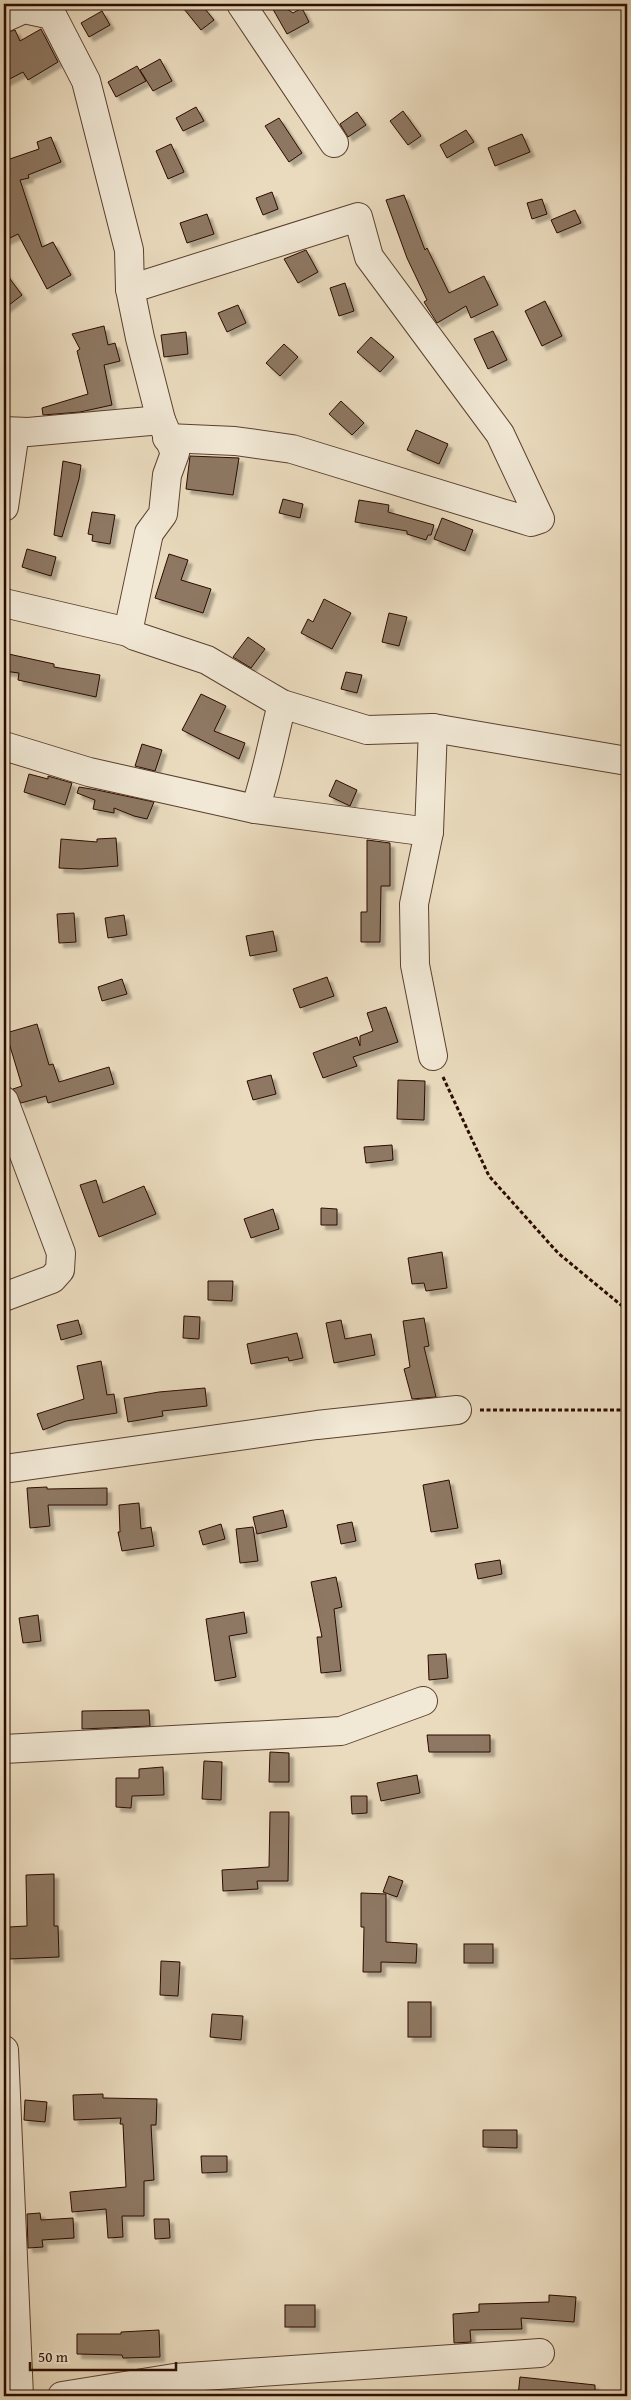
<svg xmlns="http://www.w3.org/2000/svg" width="631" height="2400" viewBox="0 0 631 2400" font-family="'Gentium Book Plus',serif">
  <defs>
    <filter id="shadow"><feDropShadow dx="4.5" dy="4.5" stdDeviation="1" flood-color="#0004"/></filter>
  </defs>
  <rect width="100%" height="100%" fill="#eadbbe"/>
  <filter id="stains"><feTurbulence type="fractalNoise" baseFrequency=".004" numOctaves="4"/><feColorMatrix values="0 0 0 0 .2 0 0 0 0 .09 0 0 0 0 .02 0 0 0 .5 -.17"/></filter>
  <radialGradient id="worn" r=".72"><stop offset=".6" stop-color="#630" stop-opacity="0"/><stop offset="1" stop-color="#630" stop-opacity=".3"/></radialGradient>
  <g fill="#8e7863" stroke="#2b0c00" filter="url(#shadow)">
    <path d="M 180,4 L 201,4 L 214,20 L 201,30 Z"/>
    <path d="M 270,4 L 280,4 L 293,13 L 302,8 L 309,22 L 287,34 Z"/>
    <path d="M 102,11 L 110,25 L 89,37 L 81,23 Z"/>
    <path d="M 41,29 L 58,62 L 28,80 L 23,72 L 4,82 L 4,33 L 15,30 L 20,41 Z"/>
    <path d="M 160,59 L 172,81 L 153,91 L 140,70 Z"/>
    <path d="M 137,66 L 146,81 L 116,97 L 108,82 Z"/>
    <path d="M 196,107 L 204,121 L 183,131 L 176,118 Z"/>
    <path d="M 403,111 L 421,136 L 408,145 L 390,121 Z"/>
    <path d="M 357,112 L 366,125 L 348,137 L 340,124 Z"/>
    <path d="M 279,118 L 302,153 L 289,162 L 265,126 Z"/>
    <path d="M 466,130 L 474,142 L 447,158 L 440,145 Z"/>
    <path d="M 522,134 L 530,152 L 495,166 L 488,148 Z"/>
    <path d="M 51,137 L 61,162 L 28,175 L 29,178 L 20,180 L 42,247 L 53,242 L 71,275 L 47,289 L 18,234 L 4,241 L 4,161 L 39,149 L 37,142 Z"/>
    <path d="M 171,144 L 184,172 L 168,179 L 156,151 Z"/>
    <path d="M 272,192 L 278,209 L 263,215 L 256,198 Z"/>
    <path d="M 404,195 L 425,250 L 427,248 L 449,293 L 484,276 L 498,305 L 471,318 L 466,306 L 437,323 L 424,302 L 427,300 L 407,258 L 386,200 Z"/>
    <path d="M 542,199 L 547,214 L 532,219 L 527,203 Z"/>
    <path d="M 575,210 L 581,223 L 557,233 L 551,220 Z"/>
    <path d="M 207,214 L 214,234 L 187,243 L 180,223 Z"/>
    <path d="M 306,250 L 318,272 L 298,283 L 284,259 Z"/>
    <path d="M 4,271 L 22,295 L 4,309 Z"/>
    <path d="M 345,283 L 354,311 L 339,316 L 330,288 Z"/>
    <path d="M 545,301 L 562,336 L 542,346 L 525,311 Z"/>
    <path d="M 238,305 L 246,323 L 227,332 L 218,313 Z"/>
    <path d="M 104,326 L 108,345 L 115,343 L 120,361 L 104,365 L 112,405 L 80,412 L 43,415 L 42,408 L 88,394 L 77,351 L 80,349 L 72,334 Z"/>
    <path d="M 493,331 L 507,360 L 488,369 L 474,339 Z"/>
    <path d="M 186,332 L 188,354 L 164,357 L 161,335 Z"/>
    <path d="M 371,337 L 394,357 L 380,372 L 357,352 Z"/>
    <path d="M 284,344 L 298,357 L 280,376 L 266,363 Z"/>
    <path d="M 341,401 L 364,423 L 352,435 L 329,414 Z"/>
    <path d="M 416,430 L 448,444 L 439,464 L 407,450 Z"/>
    <path d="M 190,456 L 239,458 L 233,495 L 186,489 Z"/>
    <path d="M 63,461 L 81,465 L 79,479 L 62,537 L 54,535 Z"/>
    <path d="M 283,499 L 303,504 L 300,518 L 279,513 Z"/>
    <path d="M 359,500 L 389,505 L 388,512 L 434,525 L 431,535 L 428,535 L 426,540 L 407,534 L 407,531 L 355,522 Z"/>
    <path d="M 92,512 L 115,515 L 110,544 L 92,541 L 93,535 L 88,534 Z"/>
    <path d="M 442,518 L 473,530 L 465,551 L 434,539 Z"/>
    <path d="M 27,549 L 56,557 L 51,576 L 22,567 Z"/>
    <path d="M 169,554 L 188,560 L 181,580 L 211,589 L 203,613 L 155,598 Z"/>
    <path d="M 324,599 L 351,613 L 332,649 L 301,633 L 308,619 L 313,622 Z"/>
    <path d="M 389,613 L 407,617 L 399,646 L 382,642 Z"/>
    <path d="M 248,637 L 265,649 L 251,668 L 233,657 Z"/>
    <path d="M 4,653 L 54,664 L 54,667 L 100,675 L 96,697 L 18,680 L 19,673 L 4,671 Z"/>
    <path d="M 346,672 L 362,675 L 357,693 L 341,689 Z"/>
    <path d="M 201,694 L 226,706 L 214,731 L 245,743 L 239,759 L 182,730 Z"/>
    <path d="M 142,744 L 162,750 L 155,771 L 135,766 Z"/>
    <path d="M 29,774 L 48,779 L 48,776 L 72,783 L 65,805 L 24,792 Z"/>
    <path d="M 336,780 L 357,790 L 350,806 L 329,796 Z"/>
    <path d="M 79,787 L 97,790 L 154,802 L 147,819 L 134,816 L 114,808 L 114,813 L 93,809 L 95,800 L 77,793 Z"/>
    <path d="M 116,838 L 118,866 L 80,869 L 59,868 L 61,839 L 97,842 L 97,839 Z"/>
    <path d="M 367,840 L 390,843 L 390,886 L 381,886 L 380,942 L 361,942 L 361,912 L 367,912 Z"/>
    <path d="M 74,913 L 76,942 L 59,943 L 57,914 Z"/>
    <path d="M 124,915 L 127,935 L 108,938 L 105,918 Z"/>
    <path d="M 273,931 L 277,951 L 250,956 L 246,936 Z"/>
    <path d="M 327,977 L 334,996 L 300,1008 L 293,989 Z"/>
    <path d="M 122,979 L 127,994 L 102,1001 L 98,987 Z"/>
    <path d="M 386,1007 L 398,1042 L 353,1057 L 357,1066 L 323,1078 L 313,1053 L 357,1037 L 360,1046 L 360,1036 L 373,1031 L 367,1013 Z"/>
    <path d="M 37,1024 L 49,1065 L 53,1064 L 59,1082 L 109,1067 L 114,1084 L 48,1103 L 46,1096 L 21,1103 L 13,1089 L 22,1086 L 6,1033 Z"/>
    <path d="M 271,1075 L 276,1094 L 253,1100 L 247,1081 Z"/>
    <path d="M 398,1080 L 425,1081 L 424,1120 L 397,1119 Z"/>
    <path d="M 392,1145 L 393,1160 L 366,1163 L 364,1147 Z"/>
    <path d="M 96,1180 L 103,1203 L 144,1186 L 156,1214 L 99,1237 L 80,1185 Z"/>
    <path d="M 321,1208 L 337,1209 L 337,1225 L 321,1225 Z"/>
    <path d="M 273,1209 L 279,1229 L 251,1238 L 244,1219 Z"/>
    <path d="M 442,1252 L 447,1288 L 426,1291 L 424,1283 L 412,1284 L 408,1258 Z"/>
    <path d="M 208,1281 L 233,1281 L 232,1301 L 208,1300 Z"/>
    <path d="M 184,1316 L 200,1317 L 199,1339 L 183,1338 Z"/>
    <path d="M 424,1318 L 429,1346 L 424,1347 L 436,1397 L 412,1399 L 404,1369 L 410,1367 L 403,1321 Z"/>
    <path d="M 78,1320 L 82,1334 L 61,1340 L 57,1325 Z"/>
    <path d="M 341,1320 L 345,1339 L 371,1334 L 375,1355 L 334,1363 L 326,1323 Z"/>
    <path d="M 297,1333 L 303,1358 L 289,1361 L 288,1357 L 251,1364 L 247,1344 Z"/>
    <path d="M 101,1361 L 107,1395 L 114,1394 L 117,1413 L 66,1421 L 43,1430 L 37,1414 L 84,1399 L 77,1366 Z"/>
    <path d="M 205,1388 L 207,1406 L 162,1411 L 163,1416 L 128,1422 L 124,1398 L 159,1392 Z"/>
    <path d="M 449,1480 L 458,1528 L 431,1532 L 423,1485 Z"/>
    <path d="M 47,1487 L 47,1489 L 107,1488 L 107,1505 L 48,1505 L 50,1526 L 30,1528 L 27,1488 Z"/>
    <path d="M 139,1503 L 141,1529 L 151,1527 L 154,1546 L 122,1551 L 118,1532 L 120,1532 L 119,1505 Z"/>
    <path d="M 283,1510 L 287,1527 L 257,1534 L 253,1517 Z"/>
    <path d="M 352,1522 L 356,1541 L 341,1544 L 337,1525 Z"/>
    <path d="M 221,1524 L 225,1539 L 203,1545 L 199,1531 Z"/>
    <path d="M 253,1527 L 258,1561 L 240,1563 L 236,1529 Z"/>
    <path d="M 500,1560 L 502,1574 L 478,1579 L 475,1564 Z"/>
    <path d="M 336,1577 L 342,1607 L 334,1609 L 341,1671 L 321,1673 L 317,1637 L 322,1637 L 311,1582 Z"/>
    <path d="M 244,1612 L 247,1633 L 229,1636 L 236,1677 L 215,1681 L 206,1619 Z"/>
    <path d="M 38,1615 L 41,1641 L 23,1643 L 19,1618 Z"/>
    <path d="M 446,1654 L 448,1678 L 429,1680 L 428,1655 Z"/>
    <path d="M 149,1710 L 150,1726 L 82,1729 L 82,1711 Z"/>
    <path d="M 427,1735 L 490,1735 L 490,1752 L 429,1752 Z"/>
    <path d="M 270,1752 L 289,1753 L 289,1782 L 269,1782 Z"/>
    <path d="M 204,1761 L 222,1762 L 221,1800 L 202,1799 Z"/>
    <path d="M 163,1767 L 164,1795 L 132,1796 L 131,1808 L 116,1807 L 116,1778 L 139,1778 L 139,1769 Z"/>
    <path d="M 417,1775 L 420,1793 L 381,1801 L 377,1783 Z"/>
    <path d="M 351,1796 L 367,1796 L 367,1813 L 352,1814 Z"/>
    <path d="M 270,1812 L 289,1812 L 288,1881 L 257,1881 L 258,1889 L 223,1891 L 222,1870 L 269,1867 Z"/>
    <path d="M 54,1874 L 54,1926 L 58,1926 L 59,1957 L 9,1959 L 9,1927 L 27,1926 L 26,1875 Z"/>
    <path d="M 389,1876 L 403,1881 L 397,1897 L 383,1892 Z"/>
    <path d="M 361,1893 L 386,1894 L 386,1942 L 417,1944 L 416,1963 L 381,1962 L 381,1972 L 363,1972 L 364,1927 L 361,1927 Z"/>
    <rect x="464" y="1944" width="29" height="19"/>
    <path d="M 161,1961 L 180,1962 L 178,1996 L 160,1995 Z"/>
    <rect x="408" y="2002" width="23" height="35"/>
    <path d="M 212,2014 L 243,2016 L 241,2040 L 210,2037 Z"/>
    <path d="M 103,2094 L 103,2098 L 157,2099 L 156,2125 L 151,2125 L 154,2180 L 144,2181 L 144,2216 L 122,2216 L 123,2237 L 108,2238 L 106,2209 L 72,2212 L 70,2192 L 126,2187 L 123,2124 L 120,2124 L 121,2118 L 74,2120 L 73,2095 Z"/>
    <path d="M 25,2100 L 47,2102 L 45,2122 L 24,2120 Z"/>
    <path d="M 483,2130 L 517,2130 L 517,2148 L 483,2147 Z"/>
    <path d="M 201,2156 L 227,2156 L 227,2172 L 202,2173 Z"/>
    <path d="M 40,2213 L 41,2220 L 73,2218 L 74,2238 L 42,2240 L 43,2247 L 28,2248 L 27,2214 Z"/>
    <path d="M 154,2219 L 169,2219 L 170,2238 L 155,2239 Z"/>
    <path d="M 549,2295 L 576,2297 L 574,2322 L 521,2318 L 522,2329 L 470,2330 L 471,2342 L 454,2343 L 453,2314 L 479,2312 L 479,2304 L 549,2302 Z"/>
    <rect x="285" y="2305" width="30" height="22"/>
    <path d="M 159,2330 L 160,2357 L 123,2358 L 122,2355 L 77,2354 L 77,2334 L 121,2334 L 121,2332 Z"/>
    <path d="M 520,2377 L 595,2385 L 595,2396 L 518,2396 Z"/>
  </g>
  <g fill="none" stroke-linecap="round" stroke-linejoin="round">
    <g stroke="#5b4030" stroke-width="30">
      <g id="minor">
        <path d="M 241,4 L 334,143"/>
        <path d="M 4,18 L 24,9 L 52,15 L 86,81 L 129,250 L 130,289 L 140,338 L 161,420 L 175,453 L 167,475 L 163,514 L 149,533 L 128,632"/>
        <path d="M 130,289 L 358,217 L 369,257 L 500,434 L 540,519 L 531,522 L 292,449 L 235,441 L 167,438"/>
        <path d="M 4,431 L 28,432 L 161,420"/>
        <path d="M 4,507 L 15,432"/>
        <path d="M 4,603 L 128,632 L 135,636 L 207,660 L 282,704 L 367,730 L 433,728 L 627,761"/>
        <path d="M 433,728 L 429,832 L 414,904 L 415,965 L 433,1056"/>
        <path d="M 4,746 L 89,772 L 255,809 L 429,832"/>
        <path d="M 255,809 C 267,774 273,739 282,704"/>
        <path d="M 4,1101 L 61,1253 L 60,1270 L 52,1279 L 4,1297"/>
        <path d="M 4,1469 L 317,1425 L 457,1410"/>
        <path d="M 4,1749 L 341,1731 L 423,1701"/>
        <path d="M 4,2050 L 19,2396"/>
        <path d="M 62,2396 L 174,2378 L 540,2353"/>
      </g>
    </g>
    <g stroke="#2b0c00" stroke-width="3" stroke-dasharray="4 2.5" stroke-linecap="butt">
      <path d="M 443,1077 L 489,1176 L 558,1253 L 627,1310"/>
      <path d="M 480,1410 L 627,1410"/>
    </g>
    <use href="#minor" stroke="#f1e8d5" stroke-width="28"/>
  </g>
  <rect width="631" height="2400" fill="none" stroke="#eadbbe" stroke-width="20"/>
  <rect x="5" y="5" width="621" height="2390" fill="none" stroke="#2b0c00" stroke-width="2.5"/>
  <rect x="10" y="10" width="611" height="2380" fill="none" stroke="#2b0c00"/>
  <path d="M30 2362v8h146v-8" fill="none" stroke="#2b0c00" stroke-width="2.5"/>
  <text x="38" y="2362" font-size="15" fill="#2b0c00" stroke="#f1e8d5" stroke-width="4" paint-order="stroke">50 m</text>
  <rect width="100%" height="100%" filter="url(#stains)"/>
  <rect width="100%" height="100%" fill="url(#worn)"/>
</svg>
